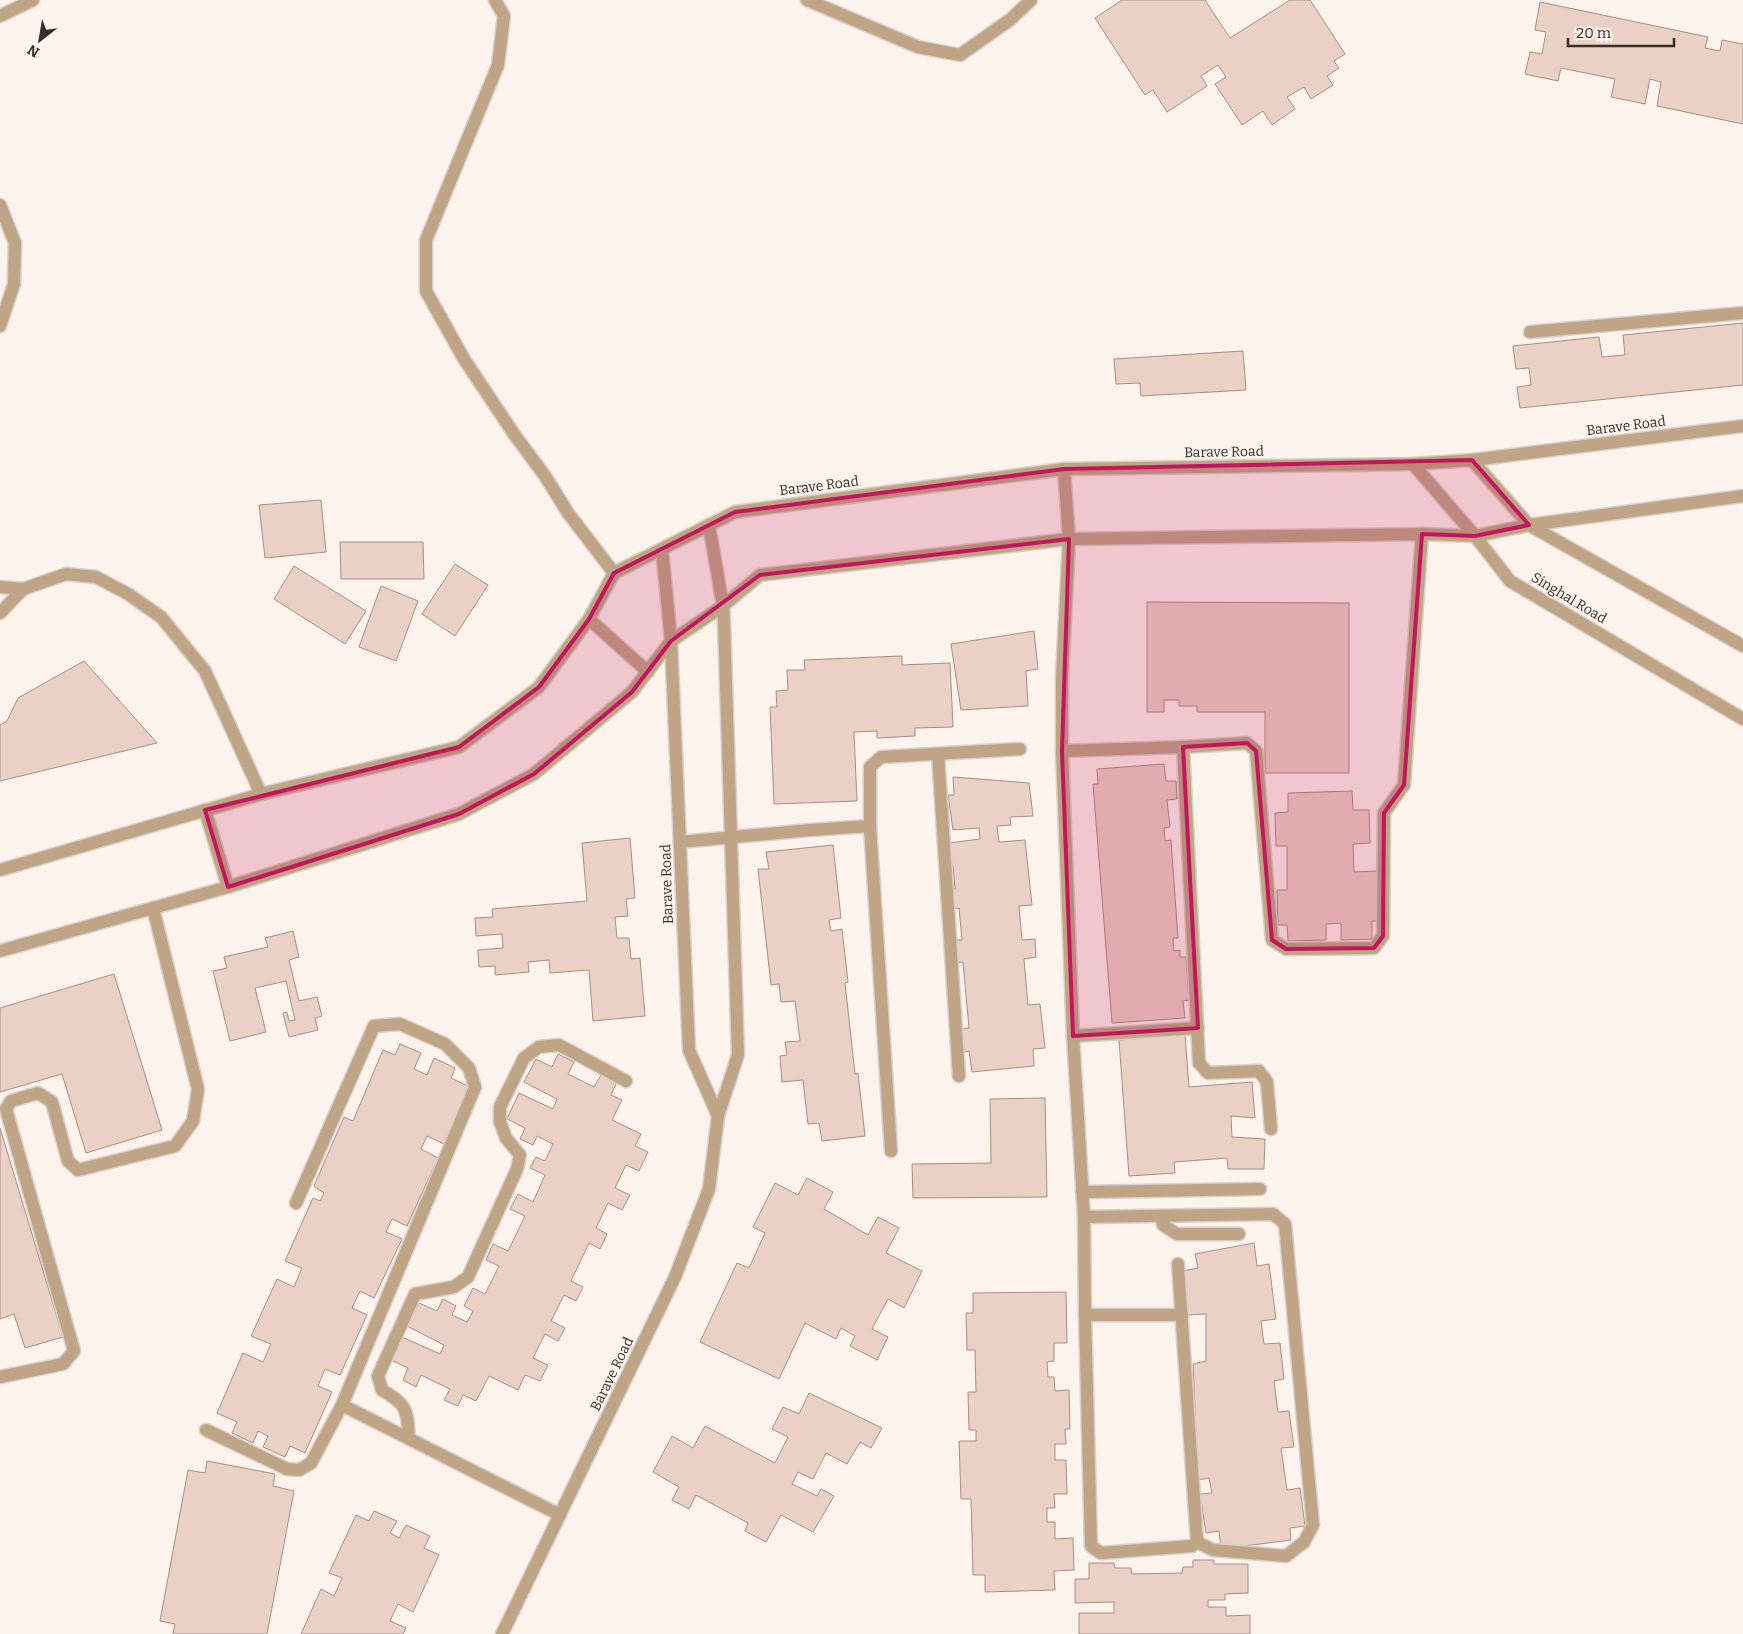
<svg xmlns="http://www.w3.org/2000/svg" width="1743" height="1634" viewBox="0 0 1743 1634" font-family="Bitter,serif">
  <rect width="100%" height="100%" fill="#fdf3ed"/>
  <g fill="#ead0c5" stroke="#a68e84">
    <path d="M 1122,0 L 1205,0 L 1230,38 L 1290,0 L 1310,0 L 1345,54 L 1334,61 L 1339,68 L 1327,76 L 1333,85 L 1311,99 L 1304,87 L 1287,97 L 1295,109 L 1272,125 L 1263,111 L 1242,125 L 1215,84 L 1226,77 L 1218,65 L 1201,76 L 1207,86 L 1167,112 L 1153,90 L 1145,95 L 1095,18 Z"/>
    <path d="M 1540,2 L 1708,37 L 1705,48 L 1720,51 L 1722,40 L 1743,44 L 1743,124 L 1657,106 L 1661,82 L 1650,79 L 1645,104 L 1611,97 L 1615,79 L 1561,68 L 1558,81 L 1525,74 L 1530,52 L 1542,54 L 1546,32 L 1535,30 Z"/>
    <path d="M 1743,323 L 1743,385 L 1520,408 L 1517,387 L 1531,385 L 1529,368 L 1516,369 L 1513,346 L 1599,337 L 1602,357 L 1625,355 L 1623,335 Z"/>
    <path d="M 1243,351 L 1246,390 L 1141,396 L 1140,383 L 1116,384 L 1114,359 Z"/>
    <path d="M 321,500 L 326,552 L 265,558 L 259,505 Z"/>
    <path d="M 340,542 L 423,542 L 424,579 L 341,579 Z"/>
    <path d="M 455,564 L 488,585 L 455,636 L 422,614 Z"/>
    <path d="M 294,566 L 366,611 L 345,644 L 274,599 Z"/>
    <path d="M 381,586 L 418,601 L 396,661 L 359,647 Z"/>
    <path d="M 1147,602 L 1349,603 L 1349,773 L 1265,773 L 1265,712 L 1197,712 L 1197,706 L 1179,706 L 1179,700 L 1164,700 L 1164,712 L 1147,712 Z"/>
    <path d="M 1034,631 L 1038,669 L 1026,671 L 1028,706 L 961,710 L 951,644 Z"/>
    <path d="M 902,656 L 902,665 L 950,663 L 953,727 L 915,728 L 915,736 L 877,738 L 877,731 L 854,732 L 857,801 L 774,804 L 770,707 L 777,707 L 776,691 L 788,690 L 787,670 L 805,670 L 804,660 Z"/>
    <path d="M 84,661 L 157,743 L 0,781 L 0,725 L 7,721 L 18,698 Z"/>
    <path d="M 1164,764 L 1166,781 L 1176,781 L 1177,799 L 1167,800 L 1170,827 L 1164,828 L 1165,841 L 1171,840 L 1178,938 L 1173,938 L 1174,951 L 1180,950 L 1180,957 L 1186,957 L 1189,1000 L 1183,1001 L 1185,1018 L 1112,1023 L 1093,784 L 1098,784 L 1097,769 Z"/>
    <path d="M 953,777 L 1029,783 L 1033,816 L 1010,817 L 1011,825 L 997,826 L 999,842 L 1025,840 L 1032,905 L 1019,906 L 1022,940 L 1035,939 L 1036,957 L 1024,959 L 1028,1005 L 1040,1004 L 1045,1048 L 1033,1049 L 1034,1066 L 972,1072 L 969,1051 L 964,1052 L 962,1029 L 969,1028 L 963,962 L 955,963 L 953,940 L 962,940 L 959,908 L 950,909 L 948,889 L 955,889 L 953,865 L 946,865 L 949,843 L 980,839 L 979,828 L 953,830 L 948,795 L 954,795 Z"/>
    <path d="M 1352,791 L 1353,810 L 1369,810 L 1370,843 L 1353,844 L 1354,872 L 1377,871 L 1378,921 L 1372,921 L 1372,939 L 1341,940 L 1341,923 L 1326,924 L 1326,940 L 1288,941 L 1287,925 L 1278,925 L 1277,890 L 1287,890 L 1287,846 L 1276,846 L 1275,813 L 1288,812 L 1288,793 Z"/>
    <path d="M 630,838 L 635,898 L 626,899 L 628,916 L 615,917 L 617,938 L 629,938 L 631,959 L 640,958 L 645,1016 L 593,1021 L 589,970 L 550,973 L 549,960 L 528,962 L 529,972 L 495,975 L 495,966 L 479,967 L 478,950 L 503,948 L 502,934 L 476,936 L 475,918 L 493,917 L 492,909 L 587,901 L 582,843 Z"/>
    <path d="M 833,845 L 841,918 L 829,920 L 831,931 L 842,929 L 848,982 L 845,983 L 855,1074 L 858,1073 L 865,1136 L 822,1141 L 819,1123 L 808,1124 L 803,1080 L 782,1082 L 780,1056 L 787,1055 L 785,1042 L 800,1041 L 795,1001 L 781,1002 L 779,984 L 771,985 L 758,869 L 769,869 L 766,852 Z"/>
    <path d="M 293,931 L 299,957 L 289,960 L 299,1001 L 317,997 L 322,1016 L 315,1018 L 318,1030 L 289,1037 L 283,1013 L 287,1012 L 289,1021 L 295,1020 L 286,981 L 255,988 L 266,1032 L 230,1041 L 213,971 L 227,968 L 224,957 L 268,947 L 265,938 Z"/>
    <path d="M 114,974 L 162,1130 L 86,1153 L 62,1074 L 0,1092 L 0,1008 Z"/>
    <path d="M 1185,1035 L 1189,1087 L 1252,1082 L 1255,1118 L 1231,1116 L 1232,1137 L 1265,1139 L 1264,1169 L 1228,1169 L 1227,1158 L 1174,1162 L 1175,1173 L 1129,1176 L 1119,1040 Z"/>
    <path d="M 400,1044 L 421,1053 L 414,1069 L 427,1075 L 434,1058 L 455,1068 L 451,1078 L 470,1087 L 444,1144 L 427,1136 L 421,1149 L 438,1158 L 407,1226 L 392,1219 L 386,1232 L 402,1239 L 374,1298 L 360,1291 L 352,1308 L 367,1315 L 340,1375 L 325,1369 L 318,1386 L 332,1392 L 305,1453 L 290,1446 L 285,1457 L 263,1447 L 268,1436 L 258,1431 L 253,1443 L 232,1433 L 237,1422 L 217,1413 L 243,1353 L 263,1362 L 271,1344 L 251,1336 L 277,1279 L 294,1287 L 302,1268 L 285,1261 L 313,1198 L 320,1201 L 324,1193 L 314,1186 L 344,1117 L 353,1121 L 383,1050 L 395,1055 Z"/>
    <path d="M 558,1054 L 574,1062 L 568,1074 L 594,1087 L 601,1075 L 617,1082 L 611,1095 L 622,1100 L 612,1120 L 641,1134 L 635,1146 L 648,1152 L 639,1171 L 626,1165 L 615,1188 L 630,1195 L 622,1210 L 608,1203 L 596,1228 L 607,1234 L 600,1249 L 589,1243 L 571,1281 L 583,1287 L 576,1301 L 564,1295 L 551,1321 L 565,1328 L 558,1341 L 545,1334 L 533,1358 L 548,1365 L 540,1381 L 525,1375 L 518,1390 L 489,1376 L 476,1401 L 463,1395 L 458,1406 L 444,1400 L 450,1389 L 421,1375 L 416,1387 L 403,1380 L 408,1368 L 391,1360 L 402,1337 L 440,1354 L 444,1345 L 407,1326 L 419,1303 L 437,1311 L 443,1299 L 456,1306 L 452,1315 L 467,1322 L 473,1311 L 464,1306 L 473,1288 L 485,1294 L 499,1266 L 486,1260 L 493,1244 L 508,1251 L 525,1216 L 510,1209 L 518,1194 L 533,1202 L 545,1175 L 530,1168 L 536,1157 L 545,1161 L 553,1144 L 537,1136 L 533,1145 L 520,1139 L 525,1128 L 507,1119 L 519,1093 L 553,1109 L 557,1099 L 524,1082 L 536,1059 L 552,1067 Z"/>
    <path d="M 1045,1098 L 1047,1197 L 913,1198 L 912,1164 L 991,1163 L 990,1099 Z"/>
    <path d="M 0,1128 L 63,1337 L 25,1348 L 14,1314 L 0,1319 Z"/>
    <path d="M 807,1178 L 833,1192 L 824,1209 L 868,1235 L 878,1217 L 899,1228 L 886,1253 L 922,1271 L 904,1308 L 888,1299 L 872,1329 L 888,1337 L 877,1360 L 850,1346 L 855,1336 L 841,1328 L 836,1339 L 805,1323 L 779,1379 L 700,1342 L 737,1263 L 749,1268 L 765,1233 L 753,1227 L 775,1183 L 798,1195 Z"/>
    <path d="M 1254,1243 L 1257,1266 L 1269,1264 L 1276,1319 L 1261,1321 L 1264,1344 L 1280,1343 L 1284,1379 L 1274,1381 L 1278,1412 L 1289,1411 L 1294,1447 L 1281,1448 L 1287,1490 L 1300,1488 L 1305,1526 L 1290,1528 L 1291,1540 L 1221,1549 L 1219,1531 L 1206,1533 L 1200,1494 L 1212,1493 L 1209,1478 L 1198,1480 L 1193,1364 L 1206,1361 L 1206,1314 L 1187,1315 L 1183,1271 L 1198,1268 L 1195,1254 Z"/>
    <path d="M 1066,1292 L 1067,1343 L 1054,1343 L 1054,1361 L 1047,1362 L 1048,1377 L 1054,1377 L 1055,1391 L 1069,1390 L 1070,1429 L 1065,1429 L 1066,1444 L 1055,1444 L 1055,1460 L 1066,1460 L 1067,1494 L 1054,1494 L 1055,1508 L 1047,1508 L 1047,1522 L 1055,1522 L 1055,1539 L 1073,1538 L 1074,1570 L 1054,1571 L 1055,1590 L 985,1592 L 985,1575 L 973,1575 L 971,1499 L 961,1499 L 959,1441 L 976,1441 L 976,1430 L 969,1430 L 968,1392 L 976,1392 L 975,1350 L 967,1350 L 966,1313 L 973,1313 L 973,1293 Z"/>
    <path d="M 809,1393 L 882,1428 L 871,1448 L 860,1442 L 847,1464 L 826,1453 L 813,1479 L 798,1472 L 792,1484 L 817,1496 L 821,1489 L 834,1496 L 813,1532 L 781,1515 L 766,1542 L 745,1531 L 748,1523 L 696,1495 L 689,1509 L 672,1500 L 679,1487 L 653,1472 L 672,1436 L 693,1448 L 705,1426 L 775,1463 L 788,1437 L 772,1429 L 783,1407 L 799,1414 Z"/>
    <path d="M 207,1461 L 275,1474 L 273,1486 L 294,1491 L 267,1634 L 173,1634 L 175,1624 L 160,1621 L 188,1470 L 205,1473 Z"/>
    <path d="M 374,1511 L 397,1521 L 390,1533 L 399,1538 L 406,1525 L 430,1536 L 424,1548 L 439,1555 L 413,1612 L 398,1604 L 390,1621 L 406,1628 L 403,1634 L 301,1634 L 321,1589 L 334,1596 L 342,1578 L 329,1573 L 356,1515 L 369,1521 Z"/>
    <path d="M 1193,1560 L 1214,1560 L 1214,1564 L 1248,1564 L 1248,1593 L 1225,1594 L 1225,1600 L 1208,1600 L 1208,1607 L 1226,1607 L 1226,1616 L 1250,1615 L 1250,1634 L 1079,1634 L 1079,1613 L 1114,1613 L 1114,1602 L 1075,1603 L 1075,1579 L 1089,1579 L 1089,1563 L 1114,1563 L 1115,1568 L 1131,1568 L 1132,1574 L 1182,1573 L 1183,1567 L 1193,1567 Z"/>
  </g>
  <g fill="none" stroke-linecap="round" stroke-linejoin="round">
    <g stroke="#d9d0ca" stroke-width="15">
      <g id="minor">
        <path d="M 495,0 L 504,16 L 498,65 L 426,240 L 426,291 L 464,359 L 514,434 L 545,476 L 568,513 L 614,573"/>
        <path d="M 807,0 L 918,47 L 960,55 L 1011,19 L 1031,0"/>
        <path d="M 0,16 L 33,0"/>
        <path d="M 0,205 L 15,243 L 14,284 L 0,326"/>
        <path d="M 1530,332 L 1743,313"/>
        <path d="M 1472,460 L 1529,525 L 1743,646"/>
        <path d="M 1413,464 L 1475,536 L 1510,581 L 1743,719"/>
        <path d="M 1064,469 L 1069,539 L 1062,677 L 1062,751 L 1073,1036 L 1084,1217 L 1085,1315 L 1091,1546 L 1101,1553 L 1192,1546 L 1197,1542 L 1178,1264"/>
        <path d="M 662,549 L 671,641 L 689,1050 L 718,1116"/>
        <path d="M 0,587 L 23,589 L 66,574 L 96,577 L 128,594 L 161,617 L 205,671 L 261,794"/>
        <path d="M 0,613 L 23,589"/>
        <path d="M 589,619 L 648,672"/>
        <path d="M 1183,747 L 1247,743 L 1256,751 L 1272,940 L 1286,949 L 1374,948 L 1383,936 L 1384,813 L 1404,785 L 1422,534"/>
        <path d="M 1062,751 L 1183,747 L 1199,1063 L 1208,1073 L 1259,1071 L 1267,1082 L 1271,1129"/>
        <path d="M 938,754 L 959,1076"/>
        <path d="M 205,810 L 228,887"/>
        <path d="M 870,826 L 891,1151"/>
        <path d="M 680,842 L 810,830 L 870,826 L 870,767 L 881,757 L 1020,749"/>
        <path d="M 0,870 L 261,794 L 459,747 L 539,687 L 589,619 L 614,573 L 735,512 L 1064,469 L 1413,464 L 1472,460 L 1743,426"/>
        <path d="M 0,951 L 228,887 L 459,814 L 534,774 L 632,692 L 671,641 L 723,606 L 760,575 L 1069,539 L 1422,534 L 1475,536 L 1529,525 L 1743,496"/>
        <path d="M 1073,1036 L 1198,1028"/>
        <path d="M 1082,1192 L 1260,1189"/>
        <path d="M 296,1203 L 374,1026 L 400,1024 L 445,1044 L 469,1068 L 475,1087 L 342,1405 L 560,1515"/>
        <path d="M 1161,1216 L 1163,1225 L 1177,1234 L 1239,1234"/>
        <path d="M 1084,1217 L 1273,1214 L 1285,1224 L 1313,1525 L 1304,1542 L 1286,1556 L 1213,1550 L 1197,1542"/>
        <path d="M 1085,1315 L 1182,1315"/>
        <path d="M 0,1377 L 63,1364 L 74,1351 L 6,1109 L 11,1101 L 38,1093 L 52,1102 L 68,1161 L 78,1170 L 175,1146 L 193,1121 L 198,1089 L 153,908"/>
        <path d="M 206,1430 L 287,1469 L 299,1470 L 311,1463 L 342,1405"/>
        <path d="M 409,1439 C 407,1410 408,1405 382,1390 L 378,1376 L 415,1294 L 454,1287 L 468,1277 L 517,1169 L 520,1155 L 506,1138 L 500,1122 L 500,1107 L 524,1058 L 539,1047 L 559,1045 L 626,1081"/>
        <path d="M 502,1634 L 675,1277 L 709,1189 L 718,1116 L 738,1055 L 724,622 L 723,606 L 709,525"/>
      </g>
    </g>
    <use href="#minor" stroke="#bfa486" stroke-width="12"/>
  </g>
  <path fill="#c2185b" fill-opacity="0.2" stroke="#c2185b" stroke-width="4" stroke-linejoin="round" d="M 1472,460 L 1529,525 L 1475,536 L 1422,534 L 1404,785 L 1384,813 L 1383,936 L 1374,948 L 1286,949 L 1272,940 L 1256,751 L 1247,743 L 1183,747 L 1198,1028 L 1073,1036 L 1062,751 L 1069,539 L 760,575 L 671,641 L 632,692 L 534,774 L 459,814 L 228,887 L 205,810 L 459,747 L 539,687 L 589,619 L 614,573 L 735,512 L 1064,469 Z"/>
  <g text-anchor="middle" dominant-baseline="central" stroke-width="4" stroke-linejoin="round" paint-order="stroke">
    <g font-size="14" fill="#372e29" stroke="#fdf3ed">
      <text transform="translate(1626 426) rotate(-7)">Barave Road</text>
      <text transform="translate(1224 452) rotate(-1)">Barave Road</text>
      <text transform="translate(819 486) rotate(-7)">Barave Road</text>
      <text transform="translate(1569 598) rotate(31)">Singhal Road</text>
      <text transform="translate(667 884) rotate(-92)">Barave Road</text>
      <text transform="translate(612 1374) rotate(-64)">Barave Road</text>
    </g>
  </g>
  <g transform="translate(40 40) rotate(211)" stroke="#fdf3ed" stroke-width="4" paint-order="stroke">
  <path d="M0-4L9 19L0 12L-9 19Z" fill="#372e29"/>
  <text y="-8" font-size="14" font-weight="bold" text-anchor="middle" fill="#372e29">N</text>
  </g>
  <path d="M1568 38v8h106v-8" fill="none" stroke="#372e29" stroke-width="2.5"/>
  <text x="1576" y="38" font-size="15" fill="#372e29" stroke="#fdf3ed" stroke-width="4" paint-order="stroke">20 m</text>
</svg>
